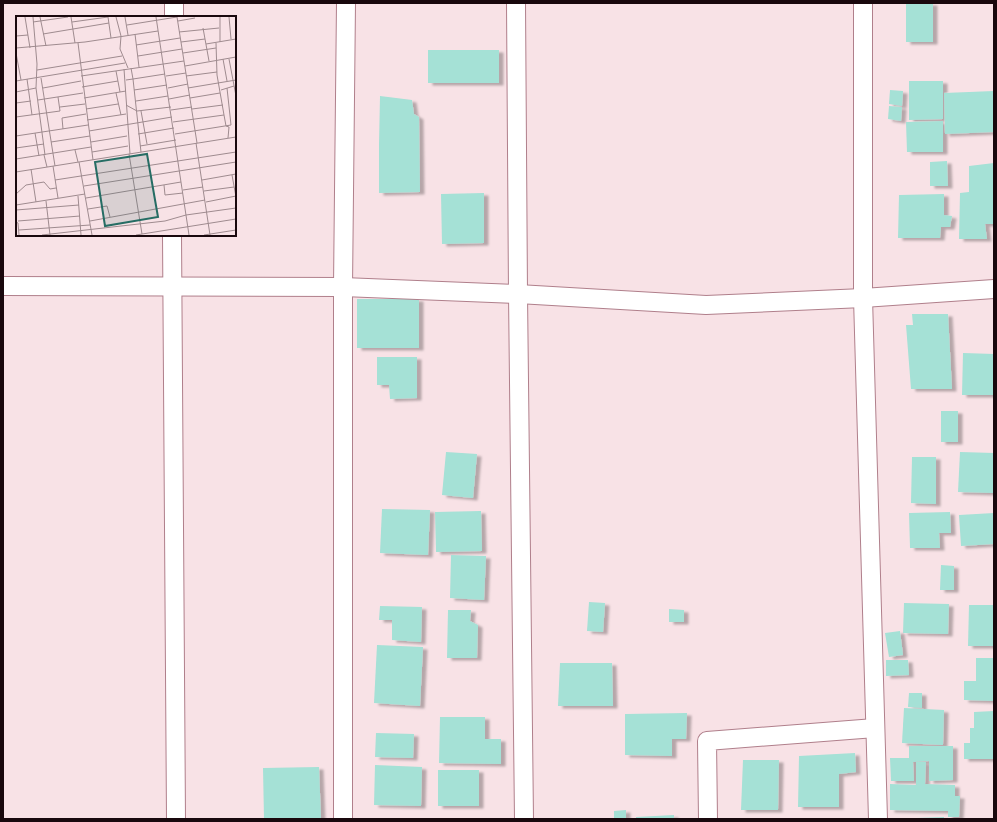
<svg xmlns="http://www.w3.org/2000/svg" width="997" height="822" viewBox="0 0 997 822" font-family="Ubuntu,sans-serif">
  <defs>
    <filter id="shadow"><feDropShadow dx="4.5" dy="2.5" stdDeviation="1" flood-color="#0004"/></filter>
  </defs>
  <rect width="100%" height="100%" fill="#f8e2e6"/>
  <g fill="#a5e1d6" filter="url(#shadow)">
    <rect x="906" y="3" width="27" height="39"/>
    <rect x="428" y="50" width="71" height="33"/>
    <path d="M 909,81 L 943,81 L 943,119 L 909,120 Z"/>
    <path d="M 890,90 L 903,91 L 902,106 L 889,104 Z"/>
    <path d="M 994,91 L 994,132 L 945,134 L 944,93 Z"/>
    <path d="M 380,96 L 412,100 L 414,114 L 419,117 L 420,192 L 379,193 L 379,145 Z"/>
    <path d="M 889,106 L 902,107 L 901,121 L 888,119 Z"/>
    <path d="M 943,121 L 943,152 L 907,152 L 906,122 Z"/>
    <path d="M 947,161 L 948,186 L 930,186 L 930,162 Z"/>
    <path d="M 994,163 L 994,206 L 993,206 L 994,224 L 985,224 L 987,239 L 959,239 L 960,193 L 969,192 L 969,166 Z"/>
    <path d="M 484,193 L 484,243 L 442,244 L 441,194 Z"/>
    <path d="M 944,194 L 944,215 L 952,216 L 950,227 L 941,227 L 940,238 L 898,238 L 899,195 Z"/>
    <rect x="357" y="299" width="62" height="49"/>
    <path d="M 912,314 L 948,314 L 952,389 L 911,389 L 906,325 L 913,325 Z"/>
    <path d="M 963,353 L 994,354 L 994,395 L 962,395 Z"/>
    <path d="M 377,357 L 417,357 L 417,398 L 390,399 L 389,385 L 377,385 Z"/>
    <rect x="941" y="411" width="17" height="31"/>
    <path d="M 446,452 L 477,454 L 473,498 L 442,495 Z"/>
    <path d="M 960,452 L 994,453 L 994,493 L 958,492 Z"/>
    <path d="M 912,457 L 936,457 L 936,504 L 911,503 Z"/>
    <path d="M 382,509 L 430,510 L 428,555 L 380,553 Z"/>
    <path d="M 481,511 L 482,551 L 436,552 L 435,512 Z"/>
    <path d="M 950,512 L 951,533 L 939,533 L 940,548 L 910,548 L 909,513 Z"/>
    <path d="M 994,513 L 994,544 L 961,546 L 959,515 Z"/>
    <path d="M 451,555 L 486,556 L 484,600 L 450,598 Z"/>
    <path d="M 941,565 L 954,566 L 954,590 L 940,590 Z"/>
    <path d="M 589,602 L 605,603 L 603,632 L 587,631 Z"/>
    <path d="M 904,603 L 949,604 L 948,634 L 903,633 Z"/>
    <path d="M 969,605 L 994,605 L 994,646 L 968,646 Z"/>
    <path d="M 380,606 L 422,607 L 421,642 L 392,640 L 392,620 L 379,620 Z"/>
    <path d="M 669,609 L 684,610 L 684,622 L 669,622 Z"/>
    <path d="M 448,610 L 471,610 L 470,621 L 478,625 L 477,658 L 447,658 Z"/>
    <path d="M 900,631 L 903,655 L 889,657 L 885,633 Z"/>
    <path d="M 377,645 L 423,647 L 420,706 L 374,703 Z"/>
    <path d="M 976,658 L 994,658 L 994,701 L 964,700 L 964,681 L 976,681 Z"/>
    <path d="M 886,660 L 908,660 L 909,675 L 886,676 Z"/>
    <path d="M 560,663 L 612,663 L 613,706 L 558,706 Z"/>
    <path d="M 909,693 L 922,693 L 922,708 L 908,707 Z"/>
    <path d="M 904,708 L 944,710 L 943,745 L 902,743 Z"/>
    <path d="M 994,711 L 994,759 L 964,759 L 964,743 L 970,743 L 970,728 L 974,728 L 974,712 Z"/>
    <path d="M 687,713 L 686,739 L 672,739 L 672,756 L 625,755 L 625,714 Z"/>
    <path d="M 440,717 L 485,717 L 485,739 L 501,739 L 501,764 L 439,763 Z"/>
    <path d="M 376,733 L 414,734 L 413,758 L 375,757 Z"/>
    <path d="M 909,746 L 953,746 L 953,780 L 929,781 L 929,761 L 913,762 L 914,781 L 891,781 L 890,758 L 909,758 Z"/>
    <path d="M 855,753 L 856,772 L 839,774 L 839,807 L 798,807 L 799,756 Z"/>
    <path d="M 743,760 L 779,760 L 778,810 L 741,810 Z"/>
    <path d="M 916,762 L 926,762 L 925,784 L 955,785 L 955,796 L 960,796 L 959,817 L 948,817 L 948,811 L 890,810 L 890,784 L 916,785 Z"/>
    <path d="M 375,765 L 422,767 L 421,806 L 374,805 Z"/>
    <path d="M 319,767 L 321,819 L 264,819 L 263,768 Z"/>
    <rect x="438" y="770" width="41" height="36"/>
    <path d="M 626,810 L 626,819 L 614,819 L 614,811 Z"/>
    <path d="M 674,815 L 674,819 L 636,819 L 636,817 Z"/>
    <path d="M 944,817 L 944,819 L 916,819 L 916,818 Z"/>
  </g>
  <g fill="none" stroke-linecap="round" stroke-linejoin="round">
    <g stroke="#b07f8b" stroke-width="20">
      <g id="minor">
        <path d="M 516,3 L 518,294 L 524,819"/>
        <path d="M 863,3 L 863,298 L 878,819"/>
        <path d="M 174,17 L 174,3"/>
        <path d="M 172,235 L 176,819"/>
        <path d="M 3,286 L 343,287 L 518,294 L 706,305 L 863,298 L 994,289"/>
        <path d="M 343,819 L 343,287 L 346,3"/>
        <path d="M 708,819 L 707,741 L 875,728"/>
      </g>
    </g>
    <use href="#minor" stroke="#fff" stroke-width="18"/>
  </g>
  <g transform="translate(16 16)">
    <rect width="220" height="220" fill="#f8e2e6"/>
    <path fill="none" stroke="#9f8b8f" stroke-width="1" d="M 9,1 L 14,32M 17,1 L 21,48 L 20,72 L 29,139M 24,1 L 30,30M 55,1 L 59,27M 92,1 L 95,22M 100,1 L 105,20 L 104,33 L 112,52M 109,1 L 112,19M 140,1 L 173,219M 204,1 L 204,26M 213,1 L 215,23M 162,5 L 179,2M 17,6 L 52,1M 56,6 L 92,1M 111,9 L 161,1 L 181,127M 187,12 L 193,45M 163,16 L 203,12M 27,18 L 93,7M 119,18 L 123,51M 0,20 L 12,19M 165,26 L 189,23M 62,27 L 77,144M 200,27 L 201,59 L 208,99M 190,28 L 220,23M 120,29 L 164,22M 0,32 L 69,26 L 142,15M 0,37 L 5,64M 167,37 L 200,32M 122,40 L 166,33M 207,43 L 211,65M 213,43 L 220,80M 169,50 L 220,41M 115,52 L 117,63 L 149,58M 108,53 L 114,138M 21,54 L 106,40M 100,55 L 104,76M 65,60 L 168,45M 150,60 L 170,57M 170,60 L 201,56M 25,62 L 39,150M 11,63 L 16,99M 110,64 L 117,63 L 125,136M 0,65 L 109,47M 66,71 L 102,65M 27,72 L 65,65M 152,72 L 172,68M 172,72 L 220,64M 118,74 L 151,69M 205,74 L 218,70M 0,76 L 20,72M 100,77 L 105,99M 68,82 L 110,75M 174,82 L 204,77M 153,83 L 174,79M 22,84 L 67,77M 120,85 L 152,80M 0,87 L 15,85M 110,89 L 121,95 L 155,91M 44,91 L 69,88M 70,93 L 102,88M 176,93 L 207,89M 155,94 L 176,91M 125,95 L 131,128M 0,101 L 44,95 L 42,81M 71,104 L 110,98M 157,106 L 208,99 L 210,110 L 213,111 L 212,122M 47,113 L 46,102 L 70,98M 73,115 L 156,101M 19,117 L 23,140M 122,118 L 158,112M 159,118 L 215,109 L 211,72M 0,120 L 72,109M 35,126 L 74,120M 75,126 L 111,120M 180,127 L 194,219M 124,130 L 160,124M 0,132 L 28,128M 59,134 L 62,146M 76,136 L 112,130M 113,138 L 126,218M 28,139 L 31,151M 0,143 L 75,131M 63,146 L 76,219M 37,150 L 42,182M 15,153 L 20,186M 0,156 L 220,121M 216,159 L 220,181M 39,164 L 220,136M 186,164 L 220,158M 148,169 L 149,179 L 167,177M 68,170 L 220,146M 167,174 L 187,171M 188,175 L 218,171M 0,178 L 10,169 L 28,166 L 34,173 L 40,172M 62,180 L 65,219M 70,182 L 165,166M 30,185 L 34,219M 190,186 L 220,180M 0,189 L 69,178M 72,193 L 91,190 L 94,201M 0,194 L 63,189M 2,205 L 64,200M 74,205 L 189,184M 0,206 L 2,207 L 3,219M 3,214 L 74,209M 26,219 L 149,205 L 170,199 L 220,192M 120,219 L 220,203M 188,219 L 220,214"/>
    <path fill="#266d64" fill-opacity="0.15" stroke="#266d64" stroke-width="2" d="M 131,138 L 142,201 L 89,210 L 79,146 Z"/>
    <rect width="220" height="220" fill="none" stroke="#19080d" stroke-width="2"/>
  </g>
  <rect width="997" height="822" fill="none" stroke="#19080d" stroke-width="8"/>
</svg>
